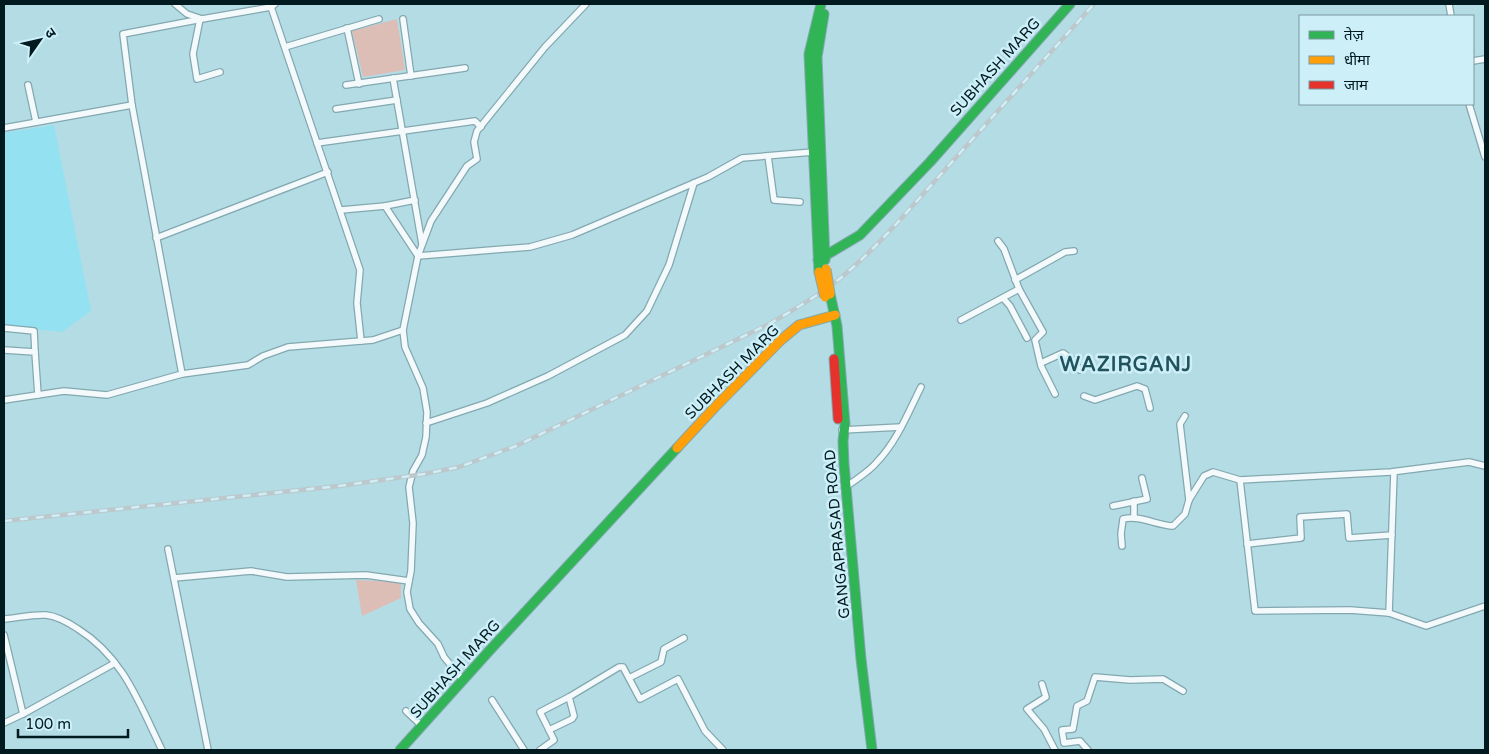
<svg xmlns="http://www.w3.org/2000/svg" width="1489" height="754" viewBox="0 0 1489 754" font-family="'Varela Round','Noto Sans Devanagari',sans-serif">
  <rect width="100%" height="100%" fill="#b4dce5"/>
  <path fill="#94e1f2" d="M 54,125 L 91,311 L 62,332 L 4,326 L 4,133 Z"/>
  <g fill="#ddbeb7">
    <path d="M 397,19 L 405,70 L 363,77 L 352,31 Z"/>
    <path d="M 356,580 L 401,582 L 401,598 L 362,616 Z"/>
  </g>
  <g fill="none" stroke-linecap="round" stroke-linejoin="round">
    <g stroke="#83a8b0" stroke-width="8">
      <g id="street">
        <path d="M 175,4 L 187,14 L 202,19 L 271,7 L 275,4"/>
        <path d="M 1449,4 L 1451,16"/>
        <path d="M 271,7 L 360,270 L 357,303 L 361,341"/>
        <path d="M 200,19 L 193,54 L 197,79 L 220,72"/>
        <path d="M 403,19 L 411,76"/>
        <path d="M 347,28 L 359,84"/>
        <path d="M 285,47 L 379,19"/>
        <path d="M 1473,61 L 1485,59"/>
        <path d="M 393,78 L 422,244"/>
        <path d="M 28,85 L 36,122"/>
        <path d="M 346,85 L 465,68"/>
        <path d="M 1469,104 L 1485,157"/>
        <path d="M 336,109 L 397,100"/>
        <path d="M 4,128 L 132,105"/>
        <path d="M 317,143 L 475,121 L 481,127"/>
        <path d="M 768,156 L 774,200 L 800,202"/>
        <path d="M 385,206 L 415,200"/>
        <path d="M 341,210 L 385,206 L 418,256"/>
        <path d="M 156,238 L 328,172"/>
        <path d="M 998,241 L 1004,249 L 1019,289 L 1043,332 L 1035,340 L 1041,366 L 1055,394"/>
        <path d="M 418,256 L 530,247 L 572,235 L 708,177 L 742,158 L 813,152"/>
        <path d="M 1015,280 L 1065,252 L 1074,251"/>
        <path d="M 1003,298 L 1010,306 L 1027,338"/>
        <path d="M 961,320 L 1019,289"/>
        <path d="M 4,328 L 34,331 L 35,352"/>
        <path d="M 4,350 L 35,352 L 38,395"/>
        <path d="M 1041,363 L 1063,353 L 1074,361 L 1080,370"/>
        <path d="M 182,374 L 132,105 L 123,34 L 202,19"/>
        <path d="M 1084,396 L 1095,400 L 1137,386 L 1145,389 L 1150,408"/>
        <path d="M 4,400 L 64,391 L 107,395 L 182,374 L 248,365 L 263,356 L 288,347 L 373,340 L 403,330"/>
        <path d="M 1185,416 L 1180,424 L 1189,500"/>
        <path d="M 426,423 L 487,403 L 548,376 L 625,335 L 647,311 L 669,265 L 694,183"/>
        <path d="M 842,430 L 901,427"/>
        <path d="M 1240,480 L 1255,611 L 1350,610 L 1389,613 L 1426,626 L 1485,606"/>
        <path d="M 846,487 C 856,479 869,472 877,462 C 897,441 908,413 921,387"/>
        <path d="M 1113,506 L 1147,499 L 1142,478"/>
        <path d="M 1134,517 L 1134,501"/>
        <path d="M 1247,544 L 1301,538 L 1300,517 L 1347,514 L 1349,538 L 1392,535"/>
        <path d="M 1122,546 L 1121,534 L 1123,519 C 1140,515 1156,525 1173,526 L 1185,514 L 1189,500 L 1204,476 L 1213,472 L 1240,480 L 1391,472 L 1469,462 L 1485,466"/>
        <path d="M 168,549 L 208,750"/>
        <path d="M 174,578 L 251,571 L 287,577 L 366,575 L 409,581"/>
        <path d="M 1389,613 L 1394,472"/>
        <path d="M 4,619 C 17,618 33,614 46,615 C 57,616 69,623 78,629 C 124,658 139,703 162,750"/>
        <path d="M 4,635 L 23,714"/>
        <path d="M 629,678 L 661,662 L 664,649 L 684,638"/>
        <path d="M 463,680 L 444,657 L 438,644 L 419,623 L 410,609 L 407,592 L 411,571 L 413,523 L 409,487 L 413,471 L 422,455 L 426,437 L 427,412 L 423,388 L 405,347 L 403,330 L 418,256 L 431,221 L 467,166 L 477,159 L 474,142 L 477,131 L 545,47 L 586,4"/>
        <path d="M 1042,684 L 1046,697 L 1027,709 L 1044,729 L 1055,750"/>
        <path d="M 492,700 L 524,750"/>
        <path d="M 406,711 L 422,726"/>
        <path d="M 4,723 L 23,714 L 115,663"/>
        <path d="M 549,730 L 572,719 L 574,716 L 569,697"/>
        <path d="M 540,750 L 554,740 L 540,712 L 569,697 L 619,667 L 623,667 L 640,699 L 678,679 L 705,731 L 723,750"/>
        <path d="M 1088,750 L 1080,741 L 1064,743 L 1062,730 L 1073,729 L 1077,706 L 1087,701 L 1095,677 L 1130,680 L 1163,679 L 1183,691"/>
      </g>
    </g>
    <g stroke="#83a8b0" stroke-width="11">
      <g id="fast">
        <path d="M 824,14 L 817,57 L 825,260"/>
        <path d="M 818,260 L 860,235 L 930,162 L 1070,4"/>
        <path d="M 819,272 L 809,54 L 821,4"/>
        <path d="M 830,294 L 837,326 L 845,424 L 843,441 L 844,464 L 861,659 L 872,750"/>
        <path d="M 400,750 L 490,650 L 677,448"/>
      </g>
    </g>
    <g stroke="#83a8b0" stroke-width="11">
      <path id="slow" d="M 677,448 L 714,408 L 781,340 L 799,325 L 835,315"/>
    </g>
    <g stroke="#83a8b0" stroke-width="11">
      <path id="jam" d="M 834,359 L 838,419"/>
    </g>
    <use href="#street" stroke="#f4fafb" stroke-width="5.5"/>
    <use href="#fast" stroke="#30b455" stroke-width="9"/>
    <use href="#slow" stroke="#ff9f0a" stroke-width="9"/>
    <use href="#jam" stroke="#e5322d" stroke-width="9"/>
    <g stroke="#bcc8cb" stroke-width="4.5">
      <path id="rail" d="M 4,521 L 339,486 L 424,474 L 459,467 L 516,446 L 769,324 C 795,309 821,294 843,276 C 863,259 881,241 898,222 L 1094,4"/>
    </g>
    <use href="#rail" stroke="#cdeff8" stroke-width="2.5" stroke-dasharray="8" stroke-linecap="butt"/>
    <g stroke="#83a8b0" stroke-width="11" stroke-linecap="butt">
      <g id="slow-bridge">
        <path d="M 826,269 L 830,294"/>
        <path d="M 819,272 L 825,297"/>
      </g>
    </g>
    <use href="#slow-bridge" stroke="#ff9f0a" stroke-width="9"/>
  </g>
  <g text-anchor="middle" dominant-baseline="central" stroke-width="5" stroke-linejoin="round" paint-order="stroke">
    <g font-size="15" fill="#001a20" stroke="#cdeff8">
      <text transform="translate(995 67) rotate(-48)">SUBHASH MARG</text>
      <text transform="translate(732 372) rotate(-45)">SUBHASH MARG</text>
      <text transform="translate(837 534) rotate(-95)">GANGAPRASAD ROAD</text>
      <text transform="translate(455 669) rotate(-48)">SUBHASH MARG</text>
    </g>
    <g font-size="20" font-weight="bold" letter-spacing="1" fill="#20535e" stroke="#cdeff8">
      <text x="1126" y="365">WAZIRGANJ</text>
    </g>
  </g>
  <rect width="1489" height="754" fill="none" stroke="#001a20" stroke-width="10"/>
  <rect x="1299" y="15" width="175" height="90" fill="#cdeff8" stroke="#7b9aa2"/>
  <rect x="1309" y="31" width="25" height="8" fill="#30b455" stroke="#7b9aa2"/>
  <text x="1344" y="40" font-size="15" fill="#001a20">तेज़</text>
  <rect x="1309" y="56" width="25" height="8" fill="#ff9f0a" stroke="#7b9aa2"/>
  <text x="1344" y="65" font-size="15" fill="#001a20">धीमा</text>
  <rect x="1309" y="81" width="25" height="8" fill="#e5322d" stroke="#7b9aa2"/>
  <text x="1344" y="90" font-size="15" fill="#001a20">जाम</text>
  <g transform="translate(40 40) rotate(56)" stroke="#cdeff8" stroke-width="4" paint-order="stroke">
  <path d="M0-4L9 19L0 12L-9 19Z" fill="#001a20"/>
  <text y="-8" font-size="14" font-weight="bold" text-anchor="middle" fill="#001a20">उ</text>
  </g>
  <path d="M18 729v8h110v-8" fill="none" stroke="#001a20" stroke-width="2.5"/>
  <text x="25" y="729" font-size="15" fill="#001a20" stroke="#cdeff8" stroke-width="4" paint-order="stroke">100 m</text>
</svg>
